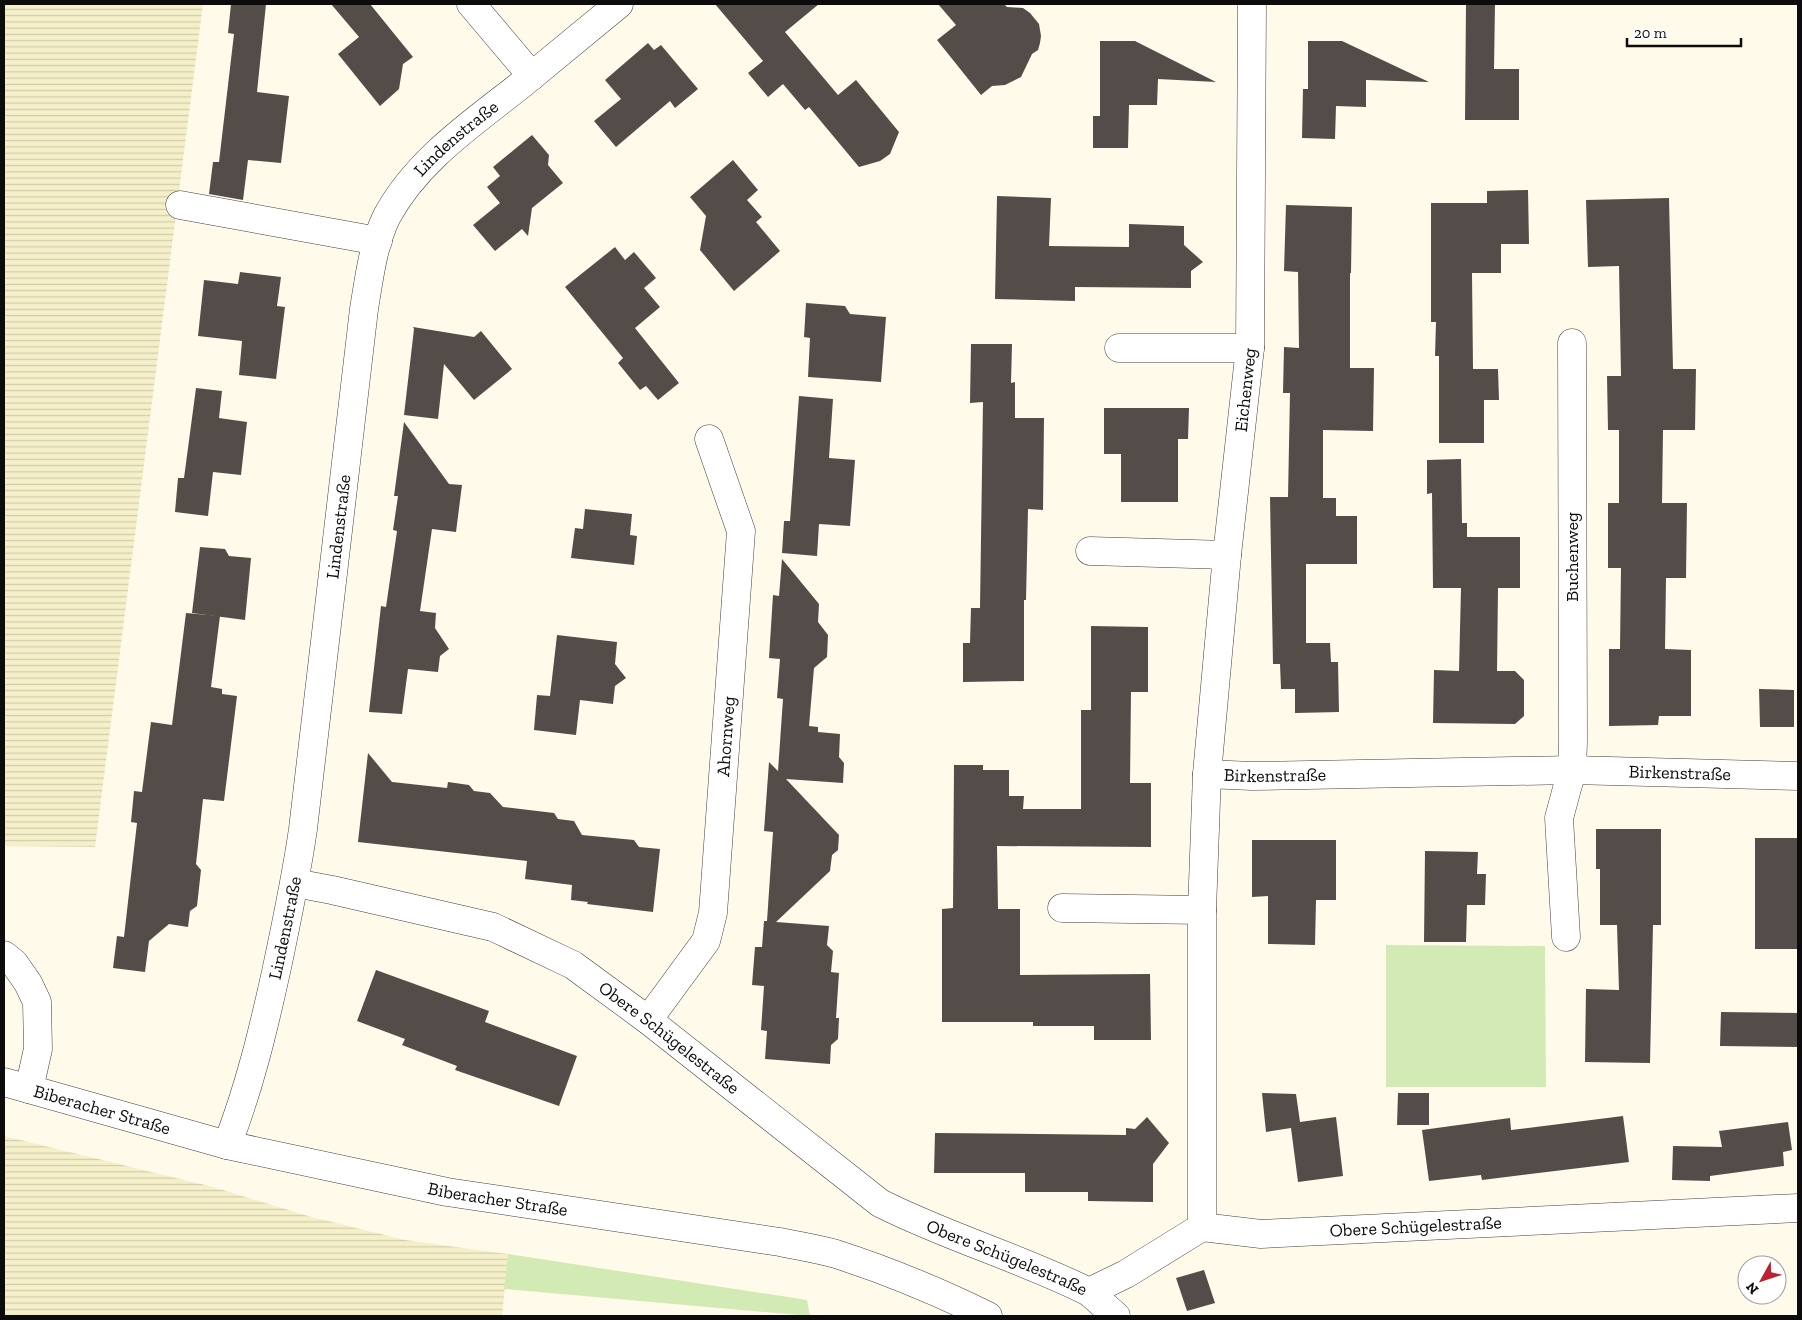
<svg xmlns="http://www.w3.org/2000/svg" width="1802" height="1320" viewBox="0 0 1802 1320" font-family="'Zilla Slab',serif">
  <defs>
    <pattern id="farmland-rules" width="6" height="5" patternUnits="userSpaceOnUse" patternTransform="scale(1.25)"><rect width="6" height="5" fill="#f5f0ca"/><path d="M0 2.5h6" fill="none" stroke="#d1cdac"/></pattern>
  </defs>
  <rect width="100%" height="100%" fill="#fffaea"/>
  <g fill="url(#farmland-rules)">
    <path d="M 4,4 L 203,4 L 95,847 L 4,846 Z"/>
    <path d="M 4,1136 L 213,1187 L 308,1216 L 405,1240 L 508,1254 L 502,1316 L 4,1316 Z"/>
  </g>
  <g fill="#d2eab4">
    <path d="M 1386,945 L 1545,946 L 1546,1087 L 1386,1087 Z"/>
    <path d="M 508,1254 L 807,1300 L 810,1316 L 504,1289 Z"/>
  </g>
  <g fill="#544c48">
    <path d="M 231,4 L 266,4 L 257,92 L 289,96 L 281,163 L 248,160 L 243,200 L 209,194 L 213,162 L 219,162 L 234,34 L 228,33 Z"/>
    <path d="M 331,4 L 370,4 L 413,57 L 403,64 L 399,89 L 380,106 L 338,54 L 359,37 Z"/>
    <path d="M 715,4 L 819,4 L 785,32 L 838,95 L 856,80 L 899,132 L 890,154 L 880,161 L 859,167 L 809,107 L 805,110 L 783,84 L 768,97 L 748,73 L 763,61 Z"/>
    <path d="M 938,4 L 1004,4 L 1007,7 L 1023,8 L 1030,13 L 1039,24 L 1041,36 L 1040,43 L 1038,50 L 1032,54 L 1021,77 L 1005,85 L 992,86 L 981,95 L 937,40 L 956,25 Z"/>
    <path d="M 1466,4 L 1495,4 L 1494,69 L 1519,69 L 1519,120 L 1465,120 Z"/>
    <path d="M 1100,41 L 1135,41 L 1216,82 L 1158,79 L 1157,105 L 1129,105 L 1128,148 L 1093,148 L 1093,116 L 1100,116 Z"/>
    <path d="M 1308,41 L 1342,41 L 1429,82 L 1366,80 L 1366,107 L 1336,106 L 1335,139 L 1302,138 L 1303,89 L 1308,89 Z"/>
    <path d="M 648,43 L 654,50 L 661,45 L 698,89 L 675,108 L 670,101 L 616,147 L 594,121 L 621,99 L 605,80 Z"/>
    <path d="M 532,135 L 549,155 L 548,165 L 563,183 L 532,208 L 528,236 L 522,229 L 495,251 L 473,225 L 500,203 L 487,187 L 500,176 L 493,167 Z"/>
    <path d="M 733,160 L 758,190 L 747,200 L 762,217 L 756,222 L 780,251 L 734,291 L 700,250 L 706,216 L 690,197 Z"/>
    <path d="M 1528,190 L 1529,244 L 1501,244 L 1501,273 L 1472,273 L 1473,369 L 1498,369 L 1499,400 L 1484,400 L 1484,443 L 1439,443 L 1439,356 L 1435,356 L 1436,322 L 1431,322 L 1431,203 L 1487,203 L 1487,191 Z"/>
    <path d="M 997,196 L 1051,198 L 1049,246 L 1129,247 L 1129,224 L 1184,226 L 1184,245 L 1203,262 L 1191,271 L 1191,288 L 1075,287 L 1075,301 L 995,299 Z"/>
    <path d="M 1669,198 L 1673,369 L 1696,369 L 1695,430 L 1663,430 L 1662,503 L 1687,503 L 1686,578 L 1666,578 L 1665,649 L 1691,650 L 1691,716 L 1659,716 L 1658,725 L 1609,726 L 1609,649 L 1620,649 L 1621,568 L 1608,568 L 1608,503 L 1619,503 L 1619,430 L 1608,430 L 1607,376 L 1621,376 L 1619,266 L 1588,267 L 1586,200 Z"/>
    <path d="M 1286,205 L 1352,207 L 1351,273 L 1350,273 L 1350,368 L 1374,368 L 1373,431 L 1323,430 L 1323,498 L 1336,498 L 1336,516 L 1357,516 L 1357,564 L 1306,564 L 1306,643 L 1330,643 L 1331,662 L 1338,662 L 1339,712 L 1295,713 L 1295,689 L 1281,689 L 1280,664 L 1273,664 L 1270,497 L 1288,497 L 1290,393 L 1283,393 L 1284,347 L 1299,348 L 1298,272 L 1284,271 Z"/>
    <path d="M 615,247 L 625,260 L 634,252 L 656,278 L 644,288 L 660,307 L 635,328 L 679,383 L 658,400 L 646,386 L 640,390 L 618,363 L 623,358 L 565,287 Z"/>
    <path d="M 240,272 L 281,277 L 277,306 L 285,307 L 276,379 L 239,375 L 242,341 L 198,336 L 204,280 L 238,284 Z"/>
    <path d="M 806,303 L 845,306 L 850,314 L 886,317 L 881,382 L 808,377 L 810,338 L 804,337 Z"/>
    <path d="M 413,327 L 474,337 L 481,331 L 512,369 L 474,400 L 444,364 L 438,419 L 404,415 L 414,329 Z"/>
    <path d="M 971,344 L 1012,344 L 1011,383 L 1015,382 L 1015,418 L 1044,418 L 1043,510 L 1028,509 L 1026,600 L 1024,600 L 1024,681 L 963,682 L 963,643 L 970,643 L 971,608 L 980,608 L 983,402 L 970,403 Z"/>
    <path d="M 196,388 L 222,391 L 219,418 L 247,422 L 241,475 L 213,472 L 208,516 L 175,512 L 178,478 L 184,478 Z"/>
    <path d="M 799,396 L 833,399 L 829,458 L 855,460 L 850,526 L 819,524 L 817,556 L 782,553 L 784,521 L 790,521 Z"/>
    <path d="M 1104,408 L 1189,408 L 1188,439 L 1178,439 L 1178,502 L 1121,502 L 1121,454 L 1104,454 Z"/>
    <path d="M 404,422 L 449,484 L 462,485 L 456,532 L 432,529 L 420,611 L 436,613 L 435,628 L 449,649 L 440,656 L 438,672 L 408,669 L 402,714 L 369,712 L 381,606 L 386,607 L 397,531 L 393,530 L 398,496 L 394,496 Z"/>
    <path d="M 1461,459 L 1462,523 L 1467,523 L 1467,537 L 1520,537 L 1520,588 L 1498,588 L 1497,671 L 1515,671 L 1524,680 L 1524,716 L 1515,724 L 1433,723 L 1434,670 L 1459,671 L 1461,588 L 1433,588 L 1432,493 L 1427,494 L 1427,460 Z"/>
    <path d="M 585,509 L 632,514 L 630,535 L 637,536 L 634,565 L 571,558 L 575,528 L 583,529 Z"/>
    <path d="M 200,547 L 225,549 L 229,556 L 251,558 L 245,620 L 192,613 Z"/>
    <path d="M 782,559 L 819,604 L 818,622 L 828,635 L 827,657 L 814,668 L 809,726 L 818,727 L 818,732 L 840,734 L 839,757 L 844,763 L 843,783 L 786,779 L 839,835 L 838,850 L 832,855 L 830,871 L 776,922 L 829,926 L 827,945 L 833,951 L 831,972 L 839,973 L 836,1018 L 839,1018 L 838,1039 L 831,1045 L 830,1064 L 765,1059 L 767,1031 L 761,1030 L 764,986 L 752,985 L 755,947 L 762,947 L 764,921 L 767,921 L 773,832 L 764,831 L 769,762 L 778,771 L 783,699 L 777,698 L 780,659 L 769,658 L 773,595 L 779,596 Z"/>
    <path d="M 186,613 L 220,616 L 211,687 L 222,689 L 222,694 L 237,696 L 224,801 L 203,799 L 196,864 L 201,870 L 197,906 L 190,911 L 188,927 L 169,924 L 149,941 L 145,972 L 113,968 L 117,936 L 124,937 L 137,823 L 131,822 L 134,791 L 142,792 L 151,722 L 172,725 Z"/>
    <path d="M 1091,626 L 1148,627 L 1148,692 L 1131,692 L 1130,783 L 1151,783 L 1151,847 L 997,846 L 998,909 L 1020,909 L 1020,975 L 1150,974 L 1151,1040 L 1094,1040 L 1094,1026 L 1033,1026 L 1033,1022 L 942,1022 L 942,909 L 953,908 L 954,765 L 983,765 L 983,770 L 1009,770 L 1009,796 L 1024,796 L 1023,809 L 1081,809 L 1081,710 L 1091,710 Z"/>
    <path d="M 557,635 L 617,642 L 615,664 L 626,678 L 615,686 L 613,704 L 580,700 L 576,735 L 534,730 L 537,695 L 550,696 Z"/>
    <path d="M 1759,689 L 1794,690 L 1794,727 L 1760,727 Z"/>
    <path d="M 368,753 L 392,782 L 447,788 L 448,782 L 469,785 L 474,791 L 490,793 L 503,807 L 554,813 L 558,819 L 574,821 L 582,835 L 634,840 L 639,847 L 660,849 L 653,912 L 587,904 L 588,902 L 571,900 L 572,885 L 525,879 L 527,861 L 358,842 Z"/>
    <path d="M 1596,829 L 1661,829 L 1661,925 L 1653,925 L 1650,1063 L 1585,1062 L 1586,989 L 1619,990 L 1617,925 L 1600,925 L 1600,869 L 1596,869 Z"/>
    <rect x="1755" y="838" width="43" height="111"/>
    <path d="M 1252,840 L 1336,840 L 1336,900 L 1316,900 L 1315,945 L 1268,944 L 1268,896 L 1252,897 Z"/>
    <path d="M 1425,851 L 1478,852 L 1477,874 L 1486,874 L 1485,905 L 1467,905 L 1466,942 L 1424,942 Z"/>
    <path d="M 376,970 L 489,1011 L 485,1022 L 577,1056 L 559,1106 L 455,1070 L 457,1066 L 402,1045 L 405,1039 L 357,1021 Z"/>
    <path d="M 1721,1012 L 1798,1013 L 1798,1047 L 1720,1046 Z"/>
    <path d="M 1262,1093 L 1296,1094 L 1300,1122 L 1336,1117 L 1343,1176 L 1298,1182 L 1291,1128 L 1266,1132 Z"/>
    <path d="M 1398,1093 L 1429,1093 L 1429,1125 L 1397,1125 Z"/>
    <path d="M 1623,1116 L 1629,1162 L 1482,1180 L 1481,1175 L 1429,1181 L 1422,1130 L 1510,1118 L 1511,1130 Z"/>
    <path d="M 1147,1117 L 1169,1143 L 1153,1164 L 1153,1202 L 1088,1201 L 1088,1192 L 1025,1192 L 1025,1173 L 934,1173 L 935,1133 L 1126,1135 L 1126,1128 L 1135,1129 Z"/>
    <path d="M 1788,1122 L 1792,1150 L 1783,1152 L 1784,1166 L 1710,1176 L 1710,1181 L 1672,1180 L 1673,1146 L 1722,1147 L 1719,1131 Z"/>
    <path d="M 1204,1270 L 1215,1303 L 1187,1311 L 1176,1278 Z"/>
  </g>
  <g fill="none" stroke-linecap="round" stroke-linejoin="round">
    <g stroke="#3f3f3f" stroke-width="29">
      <g id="minor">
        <path d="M 471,4 L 532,76"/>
        <path d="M 180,205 L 378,241"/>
        <path d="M 1119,348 L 1250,348"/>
        <path d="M 1090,551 L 1227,555"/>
        <path id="s1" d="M 1207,774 L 1227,555 L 1250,348 L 1252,4"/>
        <path id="s2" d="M 295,883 L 332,890 L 493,927 L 573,965 L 648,1020 L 880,1203 C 947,1237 1021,1258 1089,1292 L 1126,1274 L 1202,1227 L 1261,1234 L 1798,1208"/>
        <path d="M 1062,908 L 1202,910"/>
        <path d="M 1566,937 L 1559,818 L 1572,770 L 1573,741 L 1572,343"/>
        <path d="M 4,955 L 14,963 L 28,983 L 37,1002 L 38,1049 L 29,1089"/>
        <path id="s3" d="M 648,1020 L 706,941 L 713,913 L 741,531 L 709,439"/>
        <path id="s4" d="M 4,1082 L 227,1145 L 447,1192 L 780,1242 C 799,1246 818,1249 836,1254 C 889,1271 939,1292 988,1316"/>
        <path id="s5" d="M 227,1145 C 249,1089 263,1031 276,972 C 286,925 296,878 303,829 L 364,309 C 369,279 373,244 387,216 C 417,160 473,123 522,84 C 554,58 586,31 619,4"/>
        <path id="s6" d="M 1202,1227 L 1202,910 L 1207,774 L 1252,776 L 1572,770 L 1798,776"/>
        <path d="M 1089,1292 L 1116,1316"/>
      </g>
    </g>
    <use href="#minor" stroke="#fff" stroke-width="28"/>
  </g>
  <g text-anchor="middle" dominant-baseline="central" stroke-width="5" stroke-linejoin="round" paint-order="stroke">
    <g font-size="18" fill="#0c0c0c" stroke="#fff">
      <text stroke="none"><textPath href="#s5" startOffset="1050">Lindenstraße</textPath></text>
      <text stroke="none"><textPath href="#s1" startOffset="386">Eichenweg</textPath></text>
      <text stroke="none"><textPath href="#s5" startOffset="630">Lindenstraße</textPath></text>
      <text transform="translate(1572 557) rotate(-90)">Buchenweg</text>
      <text stroke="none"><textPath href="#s3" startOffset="304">Ahornweg</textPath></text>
      <text stroke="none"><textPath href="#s6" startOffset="926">Birkenstraße</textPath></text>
      <text stroke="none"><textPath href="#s6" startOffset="521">Birkenstraße</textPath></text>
      <text stroke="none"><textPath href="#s5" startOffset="225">Lindenstraße</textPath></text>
      <text stroke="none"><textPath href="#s2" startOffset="412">Obere Schügelestraße</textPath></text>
      <text stroke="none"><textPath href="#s4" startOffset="102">Biberacher Straße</textPath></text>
      <text stroke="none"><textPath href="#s4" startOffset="508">Biberacher Straße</textPath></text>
      <text stroke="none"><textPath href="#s2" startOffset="1252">Obere Schügelestraße</textPath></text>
      <text stroke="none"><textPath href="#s2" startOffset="818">Obere Schügelestraße</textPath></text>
    </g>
  </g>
  <rect width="1802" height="1320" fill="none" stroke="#0c0c0c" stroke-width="10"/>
  <g transform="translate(1762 1280) rotate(230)"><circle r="24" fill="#ffffff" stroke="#9e9e9e"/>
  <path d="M0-4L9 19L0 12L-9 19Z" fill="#be212f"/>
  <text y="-8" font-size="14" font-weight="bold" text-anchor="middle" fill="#0c0c0c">N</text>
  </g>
  <path d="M1627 38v8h114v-8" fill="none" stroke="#0c0c0c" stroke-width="2.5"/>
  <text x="1634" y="38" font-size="15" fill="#0c0c0c" stroke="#ffffff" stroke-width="4" paint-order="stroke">20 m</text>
</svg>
